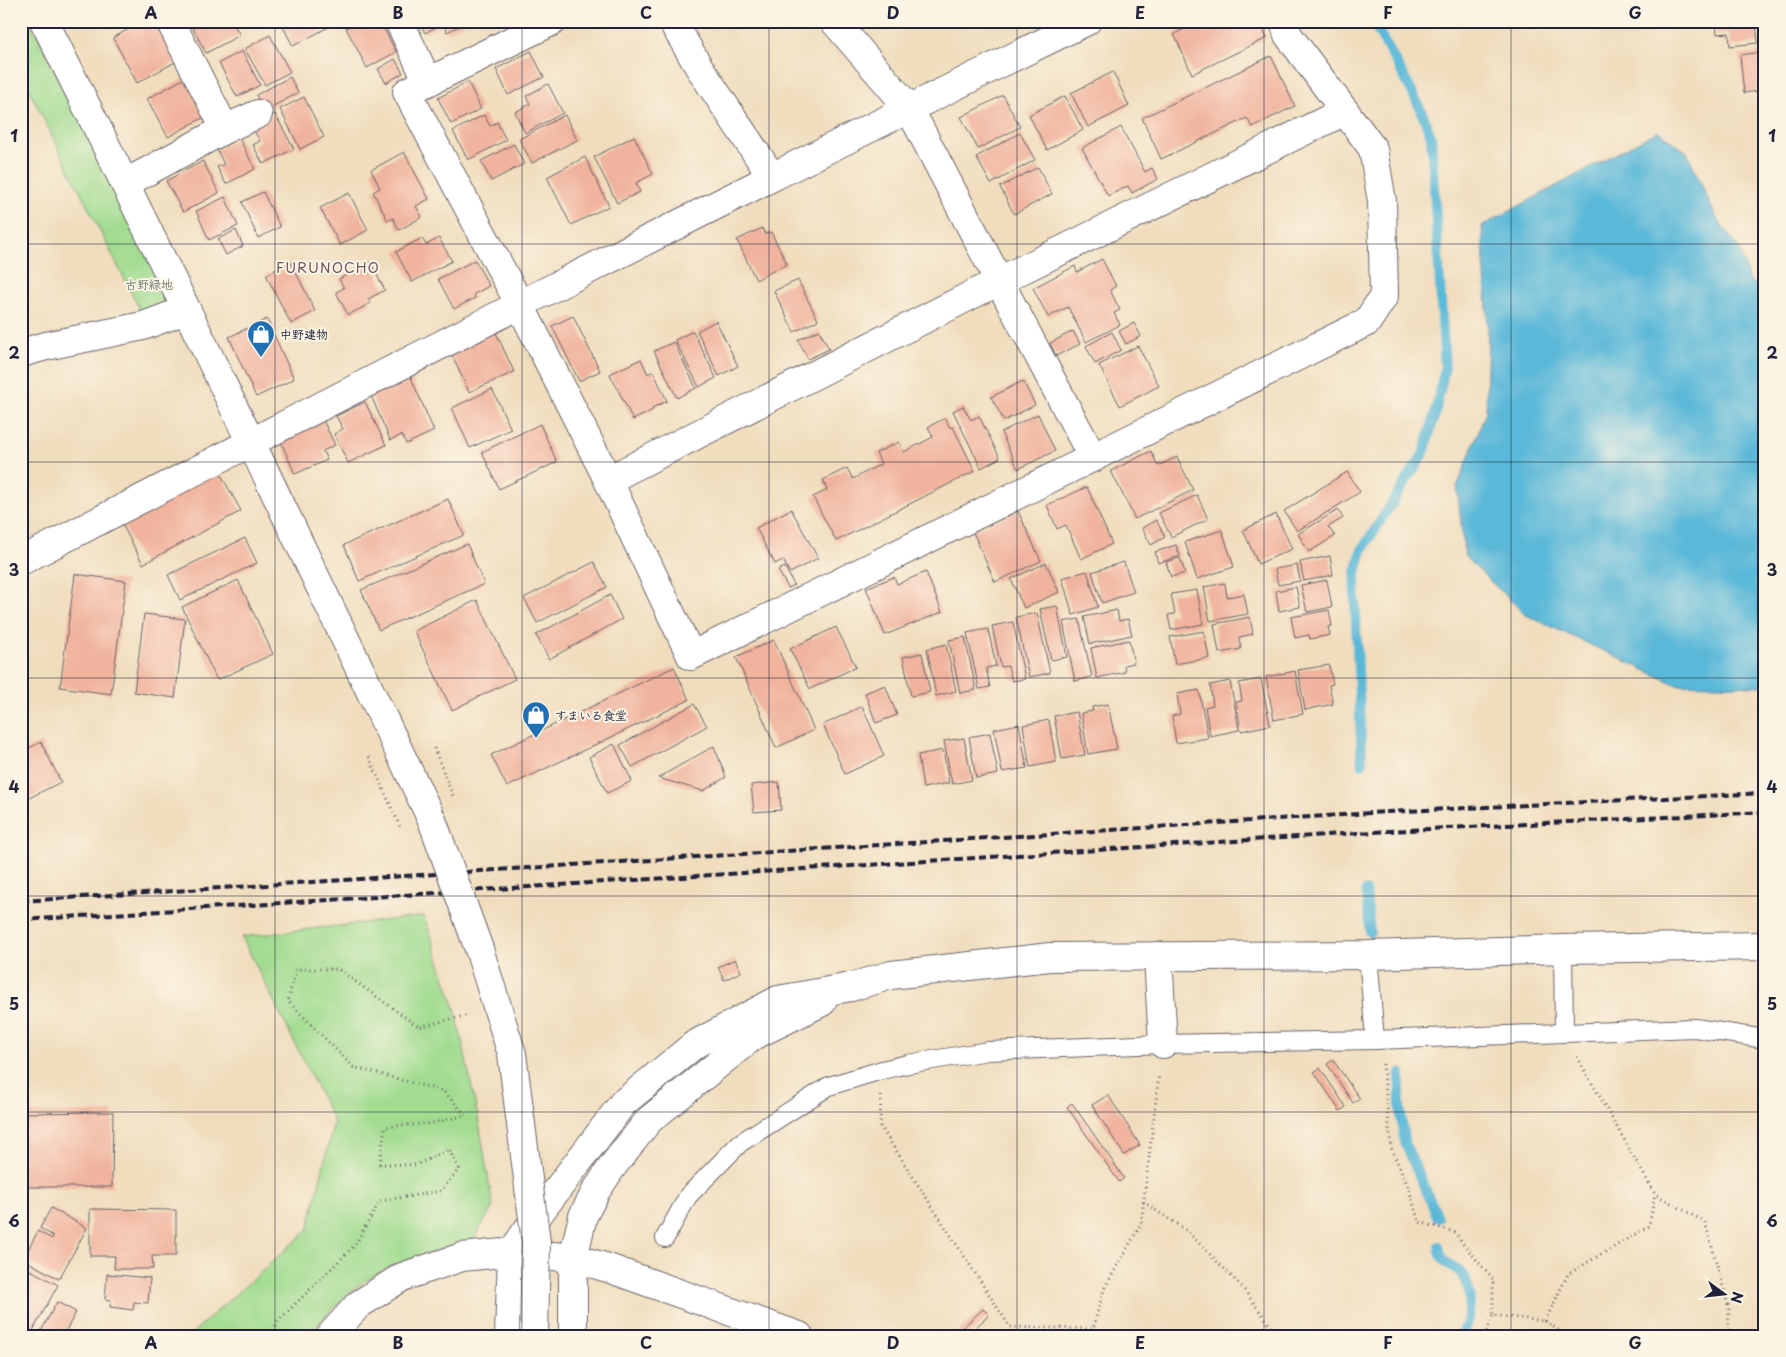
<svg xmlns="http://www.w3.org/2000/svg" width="1786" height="1357" viewBox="0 0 1786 1357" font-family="'Playpen Sans','Klee One',sans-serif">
  <rect width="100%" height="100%" fill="#fcf5e5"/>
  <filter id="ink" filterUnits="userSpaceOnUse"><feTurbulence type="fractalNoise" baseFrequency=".02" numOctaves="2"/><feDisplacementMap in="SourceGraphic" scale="10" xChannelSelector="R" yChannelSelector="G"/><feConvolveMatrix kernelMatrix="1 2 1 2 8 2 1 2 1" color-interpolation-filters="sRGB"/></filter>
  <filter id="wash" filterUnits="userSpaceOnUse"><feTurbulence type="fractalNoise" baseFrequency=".0096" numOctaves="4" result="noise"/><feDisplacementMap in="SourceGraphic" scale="20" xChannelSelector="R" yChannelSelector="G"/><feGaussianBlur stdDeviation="1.12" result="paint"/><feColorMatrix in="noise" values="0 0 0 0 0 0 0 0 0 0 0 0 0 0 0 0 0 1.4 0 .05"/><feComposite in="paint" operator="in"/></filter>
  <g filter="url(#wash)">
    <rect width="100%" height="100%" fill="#f0ddbd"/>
    <g fill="#a1dc90" stroke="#627f66">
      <path d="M 21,21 L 29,21 L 181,300 L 142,314 L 21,74 Z"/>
      <path d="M 424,916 L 456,1012 L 478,1117 L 493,1206 L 472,1242 C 440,1250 405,1257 376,1274 C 349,1289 328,1314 307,1336 L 189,1336 L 308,1230 L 334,1122 L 242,937 Z"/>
    </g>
    <path fill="#5ab8d8" stroke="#3e6d8a" d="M 1658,131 L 1687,152 L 1716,217 L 1740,250 L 1749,281 L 1765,289 L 1765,684 L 1760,686 L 1675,684 L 1526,615 L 1465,557 L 1457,487 L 1486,412 L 1488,326 L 1482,226 Z"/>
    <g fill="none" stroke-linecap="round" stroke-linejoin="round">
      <g stroke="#5ab8d8" stroke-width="10">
        <path d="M 1362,764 L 1355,599 L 1356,573 L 1362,550 L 1424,453 L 1435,414 L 1445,367 L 1431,137 C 1418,95 1393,60 1373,21"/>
        <path d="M 1366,891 L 1370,932"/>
        <path d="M 1400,1073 L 1400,1106 L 1404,1141 L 1438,1218"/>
        <path d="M 1439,1246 C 1441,1264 1449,1262 1460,1272 C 1474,1286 1472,1322 1460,1336"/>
      </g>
    </g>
    <g id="blocks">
      <g fill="#f0b39d">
        <path d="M 143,21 L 159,21 L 179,60 L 137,83 L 113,38 Z"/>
        <path d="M 189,21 L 232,21 L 240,35 L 206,53 Z"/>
        <path d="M 280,21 L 333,21 L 334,24 L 293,46 Z"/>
        <path d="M 358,21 L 380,21 L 396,52 L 367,68 L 346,28 Z"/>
        <path d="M 419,21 L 435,21 L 438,26 L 425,33 Z"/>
        <path d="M 442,21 L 462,21 L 463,24 L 447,32 Z"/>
        <path d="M 1201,21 L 1259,21 L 1267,38 L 1192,74 L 1174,34 Z"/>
        <path d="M 1716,21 L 1744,21 L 1744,24 L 1756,22 L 1758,43 L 1730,46 L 1729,33 L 1717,34 Z"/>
        <path d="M 270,35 L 290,72 L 265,85 L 245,49 Z"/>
        <path d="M 242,51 L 260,85 L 237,97 L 219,63 Z"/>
        <path d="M 531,51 L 544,77 L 508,95 L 496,69 Z"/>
        <path d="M 1762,52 L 1765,72 L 1765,90 L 1744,93 L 1740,55 Z"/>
        <path d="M 1271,56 L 1295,106 L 1252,127 L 1247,118 L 1161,159 L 1142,118 Z"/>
        <path d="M 395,59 L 403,73 L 386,83 L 378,69 Z"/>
        <path d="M 1113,72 L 1129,106 L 1088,127 L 1071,93 Z"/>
        <path d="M 187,77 L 208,115 L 168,137 L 147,99 Z"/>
        <path d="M 290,77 L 298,93 L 264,111 L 256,95 Z"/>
        <path d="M 468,82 L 481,109 L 451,124 L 438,98 Z"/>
        <path d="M 548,84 L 563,113 L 525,133 L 515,112 L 530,104 L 526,96 Z"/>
        <path d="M 1003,95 L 1020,127 L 978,149 L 961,117 Z"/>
        <path d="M 1065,96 L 1083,130 L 1047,150 L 1029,115 Z"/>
        <path d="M 304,97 L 324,137 L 300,149 L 280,109 Z"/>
        <path d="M 275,114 L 294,149 L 263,164 L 253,145 L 260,141 L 252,127 Z"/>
        <path d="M 484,115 L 490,126 L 497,122 L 506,140 L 468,160 L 453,131 Z"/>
        <path d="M 565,115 L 577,140 L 532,163 L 519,139 Z"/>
        <path d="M 1121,127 L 1145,172 L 1152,168 L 1158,179 L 1132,193 L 1128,186 L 1108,196 L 1082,148 Z"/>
        <path d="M 1020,133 L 1035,160 L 991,184 L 976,157 Z"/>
        <path d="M 634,136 L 653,174 L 636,183 L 640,192 L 617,203 L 594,157 Z"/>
        <path d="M 239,138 L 255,169 L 226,184 L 217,167 L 224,164 L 217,150 Z"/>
        <path d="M 514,144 L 524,164 L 491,181 L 481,161 Z"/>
        <path d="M 404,152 L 429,199 L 416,206 L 422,217 L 399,230 L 393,218 L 388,221 L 373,192 L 380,188 L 371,170 Z"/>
        <path d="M 585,157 L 609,206 L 571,225 L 547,177 Z"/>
        <path d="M 203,161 L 219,193 L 183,212 L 166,181 Z"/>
        <path d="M 1038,167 L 1052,194 L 1014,214 L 1000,187 Z"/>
        <path d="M 263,192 L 280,227 L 258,238 L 242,202 Z"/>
        <path d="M 349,193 L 368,230 L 340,245 L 320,208 Z"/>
        <path d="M 225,197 L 238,226 L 209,240 L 196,211 Z"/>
        <path d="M 762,228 L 765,234 L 771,232 L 787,264 L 756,280 L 737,240 Z"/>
        <path d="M 236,230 L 243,246 L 226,255 L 218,239 Z"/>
        <path d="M 422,238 L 426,245 L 439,238 L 452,261 L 412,282 L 396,252 Z"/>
        <path d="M 1102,259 L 1116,286 L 1110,290 L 1120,310 L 1114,313 L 1120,325 L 1086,342 L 1068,307 L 1048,317 L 1033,288 L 1075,266 L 1077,272 Z"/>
        <path d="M 475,260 L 489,286 L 474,294 L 475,298 L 454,309 L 438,279 Z"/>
        <path d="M 291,262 L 315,311 L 291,324 L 266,275 Z"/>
        <path d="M 370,262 L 385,290 L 368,299 L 371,303 L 348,315 L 336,292 L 344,288 L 339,279 Z"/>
        <path d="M 798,280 L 818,320 L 794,332 L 774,291 Z"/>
        <path d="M 573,316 L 600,371 L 579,381 L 552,326 Z"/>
        <path d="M 267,319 L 294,379 L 256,397 L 229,337 Z"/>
        <path d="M 716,321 L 738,366 L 719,376 L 697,331 Z"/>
        <path d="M 1134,323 L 1141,336 L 1126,344 L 1119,331 Z"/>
        <path d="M 493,326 L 514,372 L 469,392 L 448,347 Z"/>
        <path d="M 819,330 L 829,349 L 808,359 L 798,340 Z"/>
        <path d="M 693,331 L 716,378 L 699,387 L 675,340 Z"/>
        <path d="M 1073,331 L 1080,344 L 1056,356 L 1050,343 Z"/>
        <path d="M 1112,332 L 1121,350 L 1095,364 L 1086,346 Z"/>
        <path d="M 674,342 L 696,388 L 677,398 L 654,351 Z"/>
        <path d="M 1138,346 L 1159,386 L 1120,406 L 1099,365 Z"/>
        <path d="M 641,359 L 648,374 L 653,371 L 667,401 L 652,408 L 653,410 L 633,420 L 610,374 Z"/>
        <path d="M 409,373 L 434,431 L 406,444 L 402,435 L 390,440 L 369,391 Z"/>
        <path d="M 1023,381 L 1035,405 L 1004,421 L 991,397 Z"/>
        <path d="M 492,389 L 511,429 L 470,448 L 452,408 Z"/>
        <path d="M 365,402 L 386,445 L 348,463 L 334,434 L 343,429 L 336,416 Z"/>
        <path d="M 963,406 L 971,420 L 979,416 L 1000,458 L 981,468 L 953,411 Z"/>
        <path d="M 1038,414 L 1055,451 L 1018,469 L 1001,432 Z"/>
        <path d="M 322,418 L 335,445 L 323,451 L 327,460 L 295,474 L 279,437 Z"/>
        <path d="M 945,418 L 950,428 L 953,427 L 975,471 L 836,541 L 813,497 L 827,490 L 823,480 L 847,468 L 853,479 L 881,464 L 876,453 L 899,442 L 904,452 L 933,437 L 928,427 Z"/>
        <path d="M 540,424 L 557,462 L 499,489 L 482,452 Z"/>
        <path d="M 1151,451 L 1158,466 L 1177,457 L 1193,490 L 1135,519 L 1111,471 Z"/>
        <path d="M 219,471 L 241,511 L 143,564 L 122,524 Z"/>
        <path d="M 1347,472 L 1360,492 L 1297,531 L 1284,511 Z"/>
        <path d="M 1087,487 L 1112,544 L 1081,559 L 1066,525 L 1057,529 L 1047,505 Z"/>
        <path d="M 1197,495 L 1208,519 L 1171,537 L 1159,513 Z"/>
        <path d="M 448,499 L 464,535 L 359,581 L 344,545 Z"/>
        <path d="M 791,509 L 818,558 L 790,573 L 783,560 L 775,564 L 756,528 Z"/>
        <path d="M 1338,510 L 1343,518 L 1328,527 L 1335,536 L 1309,552 L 1298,534 Z"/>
        <path d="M 1018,511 L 1041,561 L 995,582 L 973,532 Z"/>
        <path d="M 1276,514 L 1292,549 L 1258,564 L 1243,530 Z"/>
        <path d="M 1156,520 L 1165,537 L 1151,545 L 1142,528 Z"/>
        <path d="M 1222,530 L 1234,567 L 1197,579 L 1185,542 Z"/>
        <path d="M 245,538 L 257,563 L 180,600 L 168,575 Z"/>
        <path d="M 467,544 L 484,584 L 379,630 L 361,590 Z"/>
        <path d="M 1176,545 L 1180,556 L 1158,563 L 1155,552 Z"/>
        <path d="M 1330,556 L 1333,575 L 1304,581 L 1300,562 Z"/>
        <path d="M 1180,558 L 1185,573 L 1171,577 L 1166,562 Z"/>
        <path d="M 594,562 L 607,587 L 537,623 L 524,598 Z"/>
        <path d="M 1124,562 L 1134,592 L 1102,603 L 1092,572 Z"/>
        <path d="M 1046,563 L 1059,592 L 1024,608 L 1011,579 Z"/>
        <path d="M 1297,565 L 1300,581 L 1278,585 L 1275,569 Z"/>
        <path d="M 785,567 L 794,585 L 788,588 L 778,570 Z"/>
        <path d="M 1087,571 L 1098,607 L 1073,615 L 1062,578 Z"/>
        <path d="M 926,572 L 942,612 L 885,635 L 866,588 L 894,577 L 897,584 Z"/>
        <path d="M 75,574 L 126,581 L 111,694 L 60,687 Z"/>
        <path d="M 238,580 L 273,654 L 217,680 L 182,607 Z"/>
        <path d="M 1327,580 L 1332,607 L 1307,612 L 1301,585 Z"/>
        <path d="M 1225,583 L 1227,597 L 1244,594 L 1248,614 L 1210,621 L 1204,587 Z"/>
        <path d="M 1296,587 L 1300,607 L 1279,611 L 1276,591 Z"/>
        <path d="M 1197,590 L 1203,624 L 1171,630 L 1168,615 L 1175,614 L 1171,594 Z"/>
        <path d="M 610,595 L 622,619 L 549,659 L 536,635 Z"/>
        <path d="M 477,600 L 515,679 L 452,710 L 414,631 Z"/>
        <path d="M 1057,606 L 1067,657 L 1051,660 L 1040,609 Z"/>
        <path d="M 1117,610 L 1119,621 L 1128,619 L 1132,635 L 1090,644 L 1084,617 Z"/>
        <path d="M 1329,610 L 1332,626 L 1328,627 L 1330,635 L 1310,639 L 1309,635 L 1295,638 L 1291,617 Z"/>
        <path d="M 1037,613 L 1050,673 L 1029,677 L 1016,617 Z"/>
        <path d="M 144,614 L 185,619 L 175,698 L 134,692 Z"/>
        <path d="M 1250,617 L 1253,634 L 1239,637 L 1241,649 L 1219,653 L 1214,624 Z"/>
        <path d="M 1079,619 L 1092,677 L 1075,681 L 1063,622 Z"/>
        <path d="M 1013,622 L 1025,679 L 1012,681 L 1008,666 L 1001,667 L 992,626 Z"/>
        <path d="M 836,627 L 856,667 L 810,689 L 790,649 Z"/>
        <path d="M 988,629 L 996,666 L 986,668 L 990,687 L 979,689 L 967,633 Z"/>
        <path d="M 1204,631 L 1209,658 L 1175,664 L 1170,637 Z"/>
        <path d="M 965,637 L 976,690 L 960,693 L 949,640 Z"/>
        <path d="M 774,640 L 814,730 L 776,748 L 736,657 Z"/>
        <path d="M 1129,640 L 1134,663 L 1124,665 L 1125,672 L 1097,678 L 1091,648 Z"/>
        <path d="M 946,644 L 956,691 L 936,696 L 927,649 Z"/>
        <path d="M 922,653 L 930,692 L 911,696 L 903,657 Z"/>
        <path d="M 1329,665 L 1333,684 L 1329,685 L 1333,704 L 1305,710 L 1298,670 Z"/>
        <path d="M 674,667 L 689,700 L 507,787 L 491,755 Z"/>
        <path d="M 1295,671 L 1303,714 L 1274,720 L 1266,677 Z"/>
        <path d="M 1261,679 L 1270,725 L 1241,731 L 1236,702 L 1242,701 L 1239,683 Z"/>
        <path d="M 1230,681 L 1239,730 L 1210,736 L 1205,707 L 1213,705 L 1210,685 Z"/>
        <path d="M 885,685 L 897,715 L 876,723 L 865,693 Z"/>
        <path d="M 1199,690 L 1208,738 L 1176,743 L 1172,716 L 1180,714 L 1177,694 Z"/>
        <path d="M 694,704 L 707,726 L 632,767 L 620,745 Z"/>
        <path d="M 1108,704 L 1117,749 L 1088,754 L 1081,713 L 1093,711 L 1092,707 Z"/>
        <path d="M 862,706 L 884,756 L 845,774 L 823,725 Z"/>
        <path d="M 1077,712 L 1085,755 L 1062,759 L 1054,716 Z"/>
        <path d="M 1049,720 L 1056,762 L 1030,767 L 1023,725 Z"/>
        <path d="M 1019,724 L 1027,768 L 1002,772 L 994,729 Z"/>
        <path d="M 990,733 L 998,774 L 976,778 L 969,737 Z"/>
        <path d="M 964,738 L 972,780 L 952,784 L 944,741 Z"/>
        <path d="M 41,742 L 61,782 L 21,802 L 21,752 Z"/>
        <path d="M 614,744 L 632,781 L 607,793 L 589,757 Z"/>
        <path d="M 714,746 L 726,777 L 703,791 L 658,778 Z"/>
        <path d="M 943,750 L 949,783 L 923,788 L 918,755 Z"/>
        <path d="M 779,782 L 781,810 L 754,812 L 751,785 Z"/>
        <path d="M 735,959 L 741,972 L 724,980 L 718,967 Z"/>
        <path d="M 1333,1060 L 1360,1099 L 1353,1103 L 1327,1064 Z"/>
        <path d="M 1320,1068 L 1346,1107 L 1340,1111 L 1314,1072 Z"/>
        <path d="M 1108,1095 L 1140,1145 L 1124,1155 L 1092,1105 Z"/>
        <path d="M 1072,1103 L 1124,1178 L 1119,1182 L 1067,1107 Z"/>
        <path d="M 113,1112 L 112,1187 L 21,1187 L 21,1113 Z"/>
        <path d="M 51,1208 L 87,1228 L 59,1279 L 23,1259 L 38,1231 L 52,1239 L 53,1236 L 40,1228 Z"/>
        <path d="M 90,1209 L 176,1210 L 176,1256 L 152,1256 L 153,1269 L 114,1269 L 115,1256 L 90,1256 Z"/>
        <path d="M 21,1265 L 58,1285 L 31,1334 L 21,1328 Z"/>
        <path d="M 107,1274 L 150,1278 L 148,1303 L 134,1302 L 133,1310 L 110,1307 L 111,1300 L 105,1299 Z"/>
        <path d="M 57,1302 L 76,1312 L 63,1336 L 50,1336 L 41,1331 Z"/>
        <path d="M 983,1309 L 989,1315 L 967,1336 L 953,1336 Z"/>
      </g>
    </g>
  </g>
  <g filter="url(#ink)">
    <use href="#blocks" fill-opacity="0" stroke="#6a6368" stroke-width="1"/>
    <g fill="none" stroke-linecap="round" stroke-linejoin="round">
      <g stroke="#6a6368" stroke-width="20">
        <g id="service">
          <path d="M 1563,949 L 1564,1033"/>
          <path d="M 1368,955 L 1375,1040"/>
          <path d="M 665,1238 L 688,1196 L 740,1143 L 829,1086 L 882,1070 L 908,1064 L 988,1051 L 1163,1044 L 1375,1040 L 1695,1028 L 1765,1039"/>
        </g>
      </g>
      <g stroke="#6a6368" stroke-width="30">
        <g id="minor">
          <path d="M 170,21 L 225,129"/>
          <path d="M 399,21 L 428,82"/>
          <path d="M 553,21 L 407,92 L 519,303 L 608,480 L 691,656 L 1367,322 L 1384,296 L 1382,201 L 1373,149 L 1288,35 L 1284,21"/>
          <path d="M 672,21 L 699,67 L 772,177"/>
          <path d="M 834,21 L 909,108 L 999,281 L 1093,458"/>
          <path d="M 126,183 L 225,129 L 258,114"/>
          <path d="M 21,353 L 46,346 L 143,326 L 186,310"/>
          <path d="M 608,480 L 999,281 L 1345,111"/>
          <path d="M 1158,956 L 1163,1044"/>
          <path d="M 330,1336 L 358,1305 L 402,1277 L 462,1257 L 512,1252 L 573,1258"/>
          <path d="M 509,1336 L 512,1252 L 537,1216 L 623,1103 L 694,1045 L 778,1000 L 851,987"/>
          <path d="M 573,1336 L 573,1258 L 583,1216 L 596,1191 L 612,1167 L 649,1120 L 753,1036 L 822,1002"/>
        </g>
      </g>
      <g stroke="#6a6368" stroke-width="30">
        <g id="tertiary">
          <path d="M 44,21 C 177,286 304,553 432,820"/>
          <path d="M 21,561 C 375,378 729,196 1087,21"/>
          <path d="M 851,987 L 891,975 L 1050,957 L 1368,955 L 1563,949 L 1765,946"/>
          <path d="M 573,1258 L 608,1268 L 799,1336"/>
        </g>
      </g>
      <g stroke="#6a6368" stroke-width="3" stroke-dasharray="1 4" stroke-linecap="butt">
        <path d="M 1577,1057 L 1655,1194 L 1705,1222 L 1729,1308 L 1728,1336"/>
        <path d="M 1383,1064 L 1391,1147 L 1409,1189 L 1419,1222 L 1455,1232 L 1464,1245 L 1493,1279 L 1493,1315 L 1545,1321 L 1567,1336"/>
        <path d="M 881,1096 L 880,1126 L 1010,1327 L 1093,1329"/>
        <path d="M 1143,1202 L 1187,1231 L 1242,1287 L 1278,1336"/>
        <path d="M 1545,1321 L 1568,1274 L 1649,1226 L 1655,1194"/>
        <path d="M 273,1336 L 277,1322 L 355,1245 L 380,1201 L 441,1191 L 459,1169 L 449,1149 L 416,1165 L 380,1164 L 385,1127 L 432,1123 L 466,1115 L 443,1091 L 353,1067 L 288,1001 L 296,969 L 338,969 L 419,1027 L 468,1015"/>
        <path d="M 1091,1336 L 1104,1289 L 1141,1224 L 1159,1074"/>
        <path d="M 1485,1336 L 1493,1315"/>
      </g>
      <use href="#service" stroke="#fff" stroke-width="18"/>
      <use href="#minor" stroke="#fff" stroke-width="28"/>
      <use href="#tertiary" stroke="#fff" stroke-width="28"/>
      <g stroke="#22223b" stroke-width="4" stroke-dasharray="8 4" stroke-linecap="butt">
        <path d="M 21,901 L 1387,812 L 1765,793"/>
        <path d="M 21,920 L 1389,831 L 1765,812"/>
      </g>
      <g stroke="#6a6368" stroke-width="30" stroke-linecap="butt">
        <path id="tertiary-bridge" d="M 432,820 L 479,949 L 512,1054 L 536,1242 L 534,1336"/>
      </g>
      <g stroke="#6a6368" stroke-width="3" stroke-dasharray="1 4" stroke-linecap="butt">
        <path d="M 434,748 L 454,799"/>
        <path d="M 369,757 L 401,829"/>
      </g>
      <use href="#tertiary-bridge" stroke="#fff" stroke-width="28"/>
    </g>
  </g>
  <path fill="none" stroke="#22223b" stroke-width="1" stroke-opacity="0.55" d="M 275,21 L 275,1336M 522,21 L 522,1336M 769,21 L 769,1336M 1017,21 L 1017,1336M 1264,21 L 1264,1336M 1511,21 L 1511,1336M 21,244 L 1765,244M 21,462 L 1765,462M 21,678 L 1765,678M 21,896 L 1765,896M 21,1112 L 1765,1112"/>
  <defs>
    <g id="shop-pin" transform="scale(1.4375)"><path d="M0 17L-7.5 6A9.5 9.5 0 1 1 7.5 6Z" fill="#1f6fb2" stroke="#fcf5e5"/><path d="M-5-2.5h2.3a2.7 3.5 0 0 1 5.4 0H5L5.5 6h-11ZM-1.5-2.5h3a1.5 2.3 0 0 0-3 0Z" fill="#fff"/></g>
  </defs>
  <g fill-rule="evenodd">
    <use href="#shop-pin" x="261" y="334"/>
    <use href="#shop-pin" x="536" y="715"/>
  </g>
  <g text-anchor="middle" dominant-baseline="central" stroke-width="4" stroke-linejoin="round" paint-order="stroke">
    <g font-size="12" fill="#485a54" stroke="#fcf5e5">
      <text x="149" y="284">古野緑地</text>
    </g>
    <g font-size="12" font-weight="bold" fill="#22223b" stroke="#fcf5e5" text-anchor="start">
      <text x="280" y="334">中野建物</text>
      <text x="555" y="715">すまいる食堂</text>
    </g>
    <g font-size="14" letter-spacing="1" fill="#6a555d" stroke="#fcf5e5">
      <text x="328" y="267">FURUNOCHO</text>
    </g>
  </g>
  <rect width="1786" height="1357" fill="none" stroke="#fcf5e5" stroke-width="55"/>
  <g transform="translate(1724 1294) rotate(105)" stroke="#fcf5e5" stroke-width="4" paint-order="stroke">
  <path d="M0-4L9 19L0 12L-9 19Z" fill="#22223b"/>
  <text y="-8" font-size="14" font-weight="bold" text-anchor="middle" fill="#22223b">N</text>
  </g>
  <rect x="28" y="28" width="1730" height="1302" fill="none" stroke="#22223b" stroke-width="2"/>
  <g font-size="16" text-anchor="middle" font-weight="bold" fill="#22223b">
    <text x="151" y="19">A</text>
    <text x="398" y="19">B</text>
    <text x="646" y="19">C</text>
    <text x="893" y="19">D</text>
    <text x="1140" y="19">E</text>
    <text x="1388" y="19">F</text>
    <text x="1635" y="19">G</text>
    <text x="14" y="142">1</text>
    <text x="1772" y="142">1</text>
    <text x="14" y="359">2</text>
    <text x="1772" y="359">2</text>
    <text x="14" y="576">3</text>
    <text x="1772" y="576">3</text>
    <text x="14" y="793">4</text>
    <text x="1772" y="793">4</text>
    <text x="14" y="1010">5</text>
    <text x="1772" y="1010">5</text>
    <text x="14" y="1227">6</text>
    <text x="1772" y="1227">6</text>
    <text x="151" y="1349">A</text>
    <text x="398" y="1349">B</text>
    <text x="646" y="1349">C</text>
    <text x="893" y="1349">D</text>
    <text x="1140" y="1349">E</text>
    <text x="1388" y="1349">F</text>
    <text x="1635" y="1349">G</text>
  </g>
</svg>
